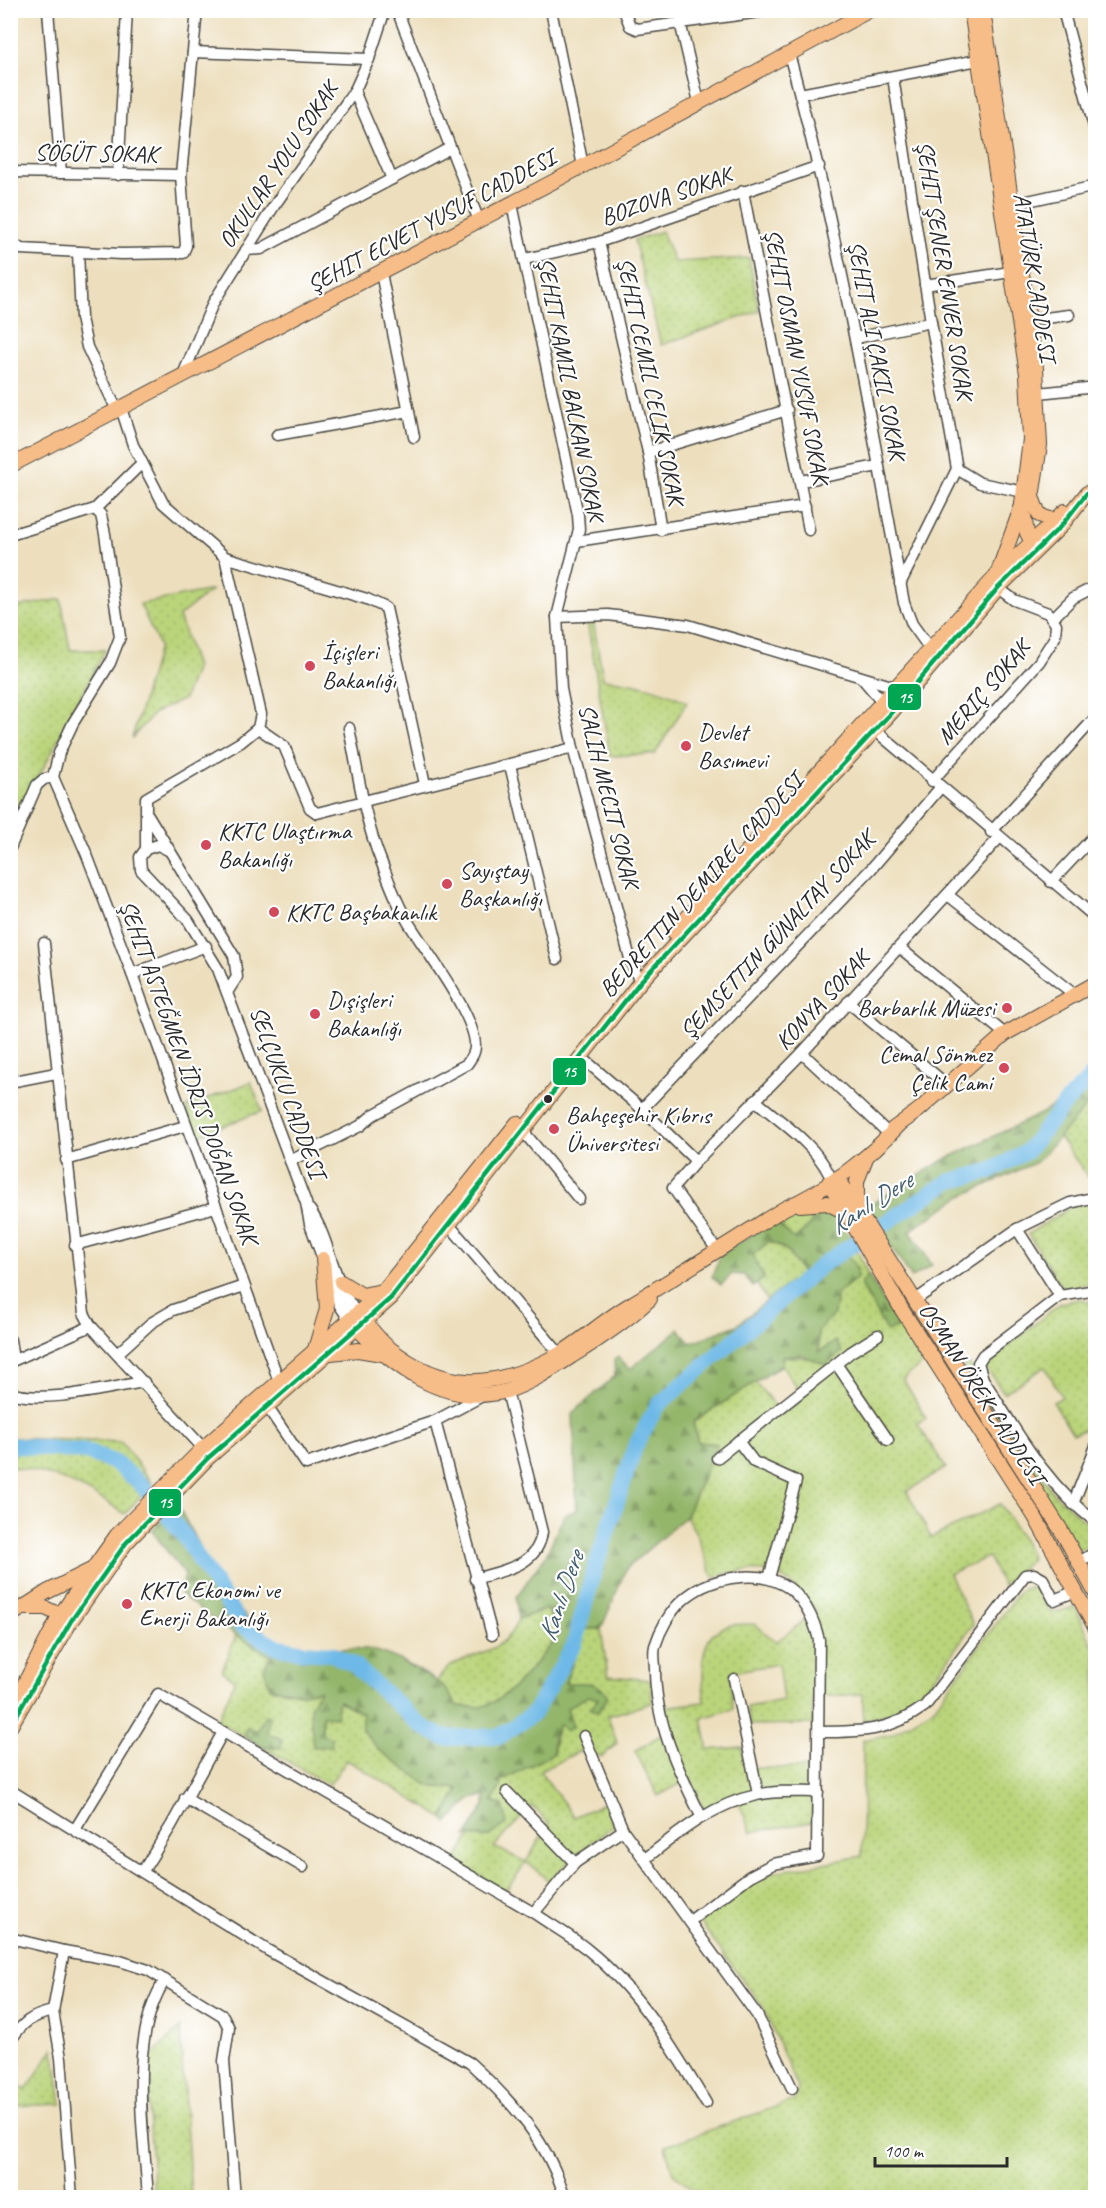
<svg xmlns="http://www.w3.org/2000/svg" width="1106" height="2208" viewBox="0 0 1106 2208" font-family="Caveat,sans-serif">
  <defs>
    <pattern id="grass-dots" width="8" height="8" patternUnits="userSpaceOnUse" patternTransform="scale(1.5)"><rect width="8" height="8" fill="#bad47a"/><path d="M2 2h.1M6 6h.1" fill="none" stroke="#a0b66a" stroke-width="1.8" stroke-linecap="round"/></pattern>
    <pattern id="forest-firs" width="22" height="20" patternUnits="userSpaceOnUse" patternTransform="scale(1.5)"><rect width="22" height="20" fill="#93b66a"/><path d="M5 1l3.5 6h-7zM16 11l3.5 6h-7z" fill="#789457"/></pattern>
  </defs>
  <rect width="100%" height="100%" fill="#fff"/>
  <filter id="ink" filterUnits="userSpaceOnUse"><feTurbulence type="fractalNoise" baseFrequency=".0167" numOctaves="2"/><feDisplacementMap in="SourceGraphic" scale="12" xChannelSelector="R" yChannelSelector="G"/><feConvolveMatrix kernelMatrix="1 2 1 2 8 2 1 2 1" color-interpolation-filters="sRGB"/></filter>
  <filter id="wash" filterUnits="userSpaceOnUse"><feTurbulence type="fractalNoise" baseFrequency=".008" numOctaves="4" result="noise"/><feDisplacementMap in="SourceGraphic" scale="24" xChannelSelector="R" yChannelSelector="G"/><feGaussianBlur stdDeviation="1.35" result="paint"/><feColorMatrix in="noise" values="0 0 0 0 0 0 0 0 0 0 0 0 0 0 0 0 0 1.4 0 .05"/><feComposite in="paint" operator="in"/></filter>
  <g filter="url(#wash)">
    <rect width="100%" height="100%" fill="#eddfbd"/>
    <g fill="url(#grass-dots)" stroke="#728052" stroke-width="1.5" fill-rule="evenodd">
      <path d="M 662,231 L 674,262 L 749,258 L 759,311 L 661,345 L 634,240 Z"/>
      <path d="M 212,590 L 179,616 L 196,667 L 184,699 L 154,713 L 132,738 L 159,646 L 140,604 Z"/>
      <path d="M 61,599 L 70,650 L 105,650 L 11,830 L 11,608 Z"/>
      <path d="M 593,620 L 603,679 C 634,682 659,688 687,702 L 655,754 L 610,756 L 587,621 Z"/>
      <path d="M 251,1082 L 262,1111 L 197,1136 L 186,1107 Z"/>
      <path d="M 1095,1096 L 1095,1186 L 1059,1137 Z"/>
      <path d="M 1080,1201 L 1089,1203 L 1096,1208 L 1092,1227 L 1092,1283 L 1063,1289 L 1028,1234 Z"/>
      <path d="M 798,1207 L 818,1207 L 809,1226 L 794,1239 L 775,1221 Z"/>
      <path d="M 769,1241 L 787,1250 L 802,1273 L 767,1301 L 757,1284 L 764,1277 L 753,1255 Z"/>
      <path d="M 857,1250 L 868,1275 L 861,1285 L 887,1332 L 899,1326 L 922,1364 L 903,1379 L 926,1418 L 917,1423 L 946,1468 L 907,1491 L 931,1538 L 1000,1504 L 1025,1543 L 1032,1559 L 1003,1586 L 988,1557 L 949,1574 L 973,1624 L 922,1696 L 892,1713 L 863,1720 L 863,1694 L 813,1697 L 813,1724 L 750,1725 L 747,1707 L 783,1700 L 778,1664 L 731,1672 L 733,1709 L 702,1718 L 708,1750 L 741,1747 L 747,1768 L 812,1768 L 812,1822 L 751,1832 L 736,1796 L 703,1809 L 691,1778 L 658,1796 L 635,1751 L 670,1729 L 664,1707 L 704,1702 C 704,1678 696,1640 722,1628 C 730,1623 746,1625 755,1624 L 776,1642 L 816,1611 C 782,1568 766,1564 713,1577 L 696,1533 L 686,1516 L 717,1444 L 698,1442 L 693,1422 L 755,1382 L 782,1414 L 803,1398 L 782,1365 L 781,1356 L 809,1358 L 818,1352 L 818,1330 L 834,1314 L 836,1294 L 857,1278 L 848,1256 Z"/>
      <path d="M 1080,1299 L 1092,1302 L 1093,1426 L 1073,1434 L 1053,1402 L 1062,1397 L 1045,1367 L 1004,1393 L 984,1365 L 1061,1303 Z"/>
      <path d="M 969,1364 L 1053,1493 L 1094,1529 L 1095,1540 L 1092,1546 L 1077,1549 L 963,1367 Z"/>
      <path d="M 11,1438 L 121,1442 L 152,1483 L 125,1514 C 88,1489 55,1472 11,1467 Z"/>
      <path d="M 1034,1586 L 1051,1613 L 1075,1607 L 1096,1652 L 1095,2197 L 704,2197 L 673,2173 L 665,2146 L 795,2100 L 798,2088 L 763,2007 L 698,1920 L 769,1873 L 862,1856 L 863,1740 L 891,1734 L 933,1709 L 1021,1590 Z"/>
      <path d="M 547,1609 L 559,1634 C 540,1657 511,1701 480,1707 C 473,1708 464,1706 457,1706 L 442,1685 L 436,1682 C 440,1677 444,1671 449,1667 C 476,1650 505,1655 518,1619 Z"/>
      <path d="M 585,1629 L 601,1629 L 608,1676 L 651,1680 L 652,1703 L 608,1716 L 617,1743 L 602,1757 L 582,1750 L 540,1771 L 574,1817 L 606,1802 L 614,1825 L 577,1854 L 549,1881 L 526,1862 L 505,1892 L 455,1862 L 470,1836 L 488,1837 L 496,1783 L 554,1753 C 553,1733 564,1698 589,1696 C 595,1696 601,1698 608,1698 L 565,1684 ZM 532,1806 L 549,1824 L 526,1862 L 494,1847 Z"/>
      <path d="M 236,1635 L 272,1656 L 271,1688 L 302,1693 L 320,1690 L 322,1734 L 322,1716 L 339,1701 L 363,1713 L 362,1730 L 380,1751 L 429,1786 L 459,1789 L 443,1818 L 347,1760 L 329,1785 L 217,1721 L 235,1680 L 222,1671 Z"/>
      <path d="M 180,2028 L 191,2197 L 154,2197 L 148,2095 L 149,2058 Z"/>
      <path d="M 54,2048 L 62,2104 L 11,2106 L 10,2082 L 26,2090 Z"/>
    </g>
    <g fill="url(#forest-firs)" stroke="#5f704a" stroke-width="1.5">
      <path d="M 1095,1077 L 1095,1096 L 1037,1162 L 960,1197 L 910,1231 L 932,1265 L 912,1278 L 865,1208 L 944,1160 L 1044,1112 Z"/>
      <path d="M 818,1207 L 837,1215 L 857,1250 L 848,1256 L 857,1268 L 857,1278 L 837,1294 L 834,1314 L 818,1331 L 819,1352 L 836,1341 L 842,1352 L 826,1365 L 802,1355 L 782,1356 L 782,1365 L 693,1422 L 698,1442 L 717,1444 L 686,1516 L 626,1569 L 601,1629 L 585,1629 L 565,1683 C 584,1684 597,1678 608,1697 L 598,1712 L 590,1708 L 598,1699 L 588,1696 L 567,1708 L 573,1727 L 566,1731 L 559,1724 L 553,1737 L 554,1753 L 497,1783 L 502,1785 L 492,1801 L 503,1805 L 507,1823 L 488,1837 L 466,1836 L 485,1805 L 485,1796 L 471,1799 L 447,1823 L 443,1818 L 459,1789 L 429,1786 L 380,1751 L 362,1730 L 362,1713 L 339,1701 L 336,1717 L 322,1716 L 322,1734 L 331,1738 L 332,1746 L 313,1747 L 310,1707 L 320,1690 L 302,1693 L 270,1688 L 264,1668 L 271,1656 L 228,1630 L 180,1594 L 185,1575 L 152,1531 L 177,1504 C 203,1551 226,1612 275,1640 C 301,1656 337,1646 366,1649 C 386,1651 424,1672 440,1684 C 447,1689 452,1699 457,1706 C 464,1706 473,1708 480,1707 C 511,1701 540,1657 559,1634 L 547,1609 L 518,1619 L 516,1597 L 546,1555 L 564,1515 L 577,1510 L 573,1413 L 615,1376 L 614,1360 L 618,1357 L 630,1369 L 679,1329 L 690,1343 L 737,1325 L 802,1273 L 787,1250 L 769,1241 L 753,1255 L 764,1278 L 753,1287 L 744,1275 L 732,1274 L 721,1285 L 712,1277 L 721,1253 L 775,1221 L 794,1239 L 809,1226 Z"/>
      <path d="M 868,1275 L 899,1326 L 887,1332 L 861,1284 Z"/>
      <path d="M 265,1715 L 269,1716 L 267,1733 L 282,1739 L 281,1748 L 261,1746 L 244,1735 L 247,1727 L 257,1731 Z"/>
    </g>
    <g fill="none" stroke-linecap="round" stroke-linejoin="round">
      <path stroke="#6eb9e7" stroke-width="16" d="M 10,1445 L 86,1452 L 114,1462 L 141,1484 L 182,1533 L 241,1625 L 275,1646 L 304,1652 L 332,1654 L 354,1665 L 420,1725 L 444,1738 L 500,1736 L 533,1714 L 574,1645 L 593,1575 L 635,1447 L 657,1406 L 823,1264 L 948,1182 L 990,1171 L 1026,1152 L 1068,1100 L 1096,1072"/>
    </g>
  </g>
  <g filter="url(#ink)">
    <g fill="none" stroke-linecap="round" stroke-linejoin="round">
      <g stroke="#484641" stroke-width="13">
        <g id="minor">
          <path d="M 48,10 L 61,173"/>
          <path d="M 397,10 L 479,221"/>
          <path d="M 551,10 L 583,166"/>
          <path d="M 624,10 L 630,26 L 637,29 L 760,12"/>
          <path d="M 1063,10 L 1096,134"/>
          <path d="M 680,22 L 699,102"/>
          <path d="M 193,52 L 369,59"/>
          <path d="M 789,54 C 839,234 870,419 904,603 L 912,624 L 930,649"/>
          <path d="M 893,77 L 931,322 L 957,469"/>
          <path d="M 354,91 L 392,179"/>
          <path d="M 800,94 L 978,60"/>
          <path d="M 10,172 L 181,175"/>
          <path d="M 118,175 L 127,10"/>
          <path d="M 743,191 L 809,530"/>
          <path d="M 512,204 L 578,515 L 579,529 L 557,617 L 561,689 L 573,748 L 631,962 L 640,982"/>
          <path d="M 1005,206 L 1096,186"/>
          <path d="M 10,241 L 21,249 L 121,254 L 183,253 L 186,246 L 181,175 L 197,10"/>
          <path d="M 599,242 L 648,452 L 661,530"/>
          <path d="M 246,250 L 261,249 L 450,148"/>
          <path d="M 78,252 L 81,318 L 87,347 L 117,410"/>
          <path d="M 525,259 L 599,242 L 819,166"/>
          <path d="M 381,273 L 414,437"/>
          <path d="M 925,285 L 1017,271"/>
          <path d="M 1030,320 L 1069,315"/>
          <path d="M 856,338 L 931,322"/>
          <path d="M 183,375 L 213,303 L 274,206 L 355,90 L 369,59 L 385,10"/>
          <path d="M 1038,393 L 1087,388"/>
          <path d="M 121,408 L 133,445 L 163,503 L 225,557 L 367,599 L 386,608 L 425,784"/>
          <path d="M 277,435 L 409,411"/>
          <path d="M 648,452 L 787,410"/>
          <path d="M 957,469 L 980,483 L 1024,492"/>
          <path d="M 801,481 L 878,466"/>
          <path d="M 95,509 L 142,463"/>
          <path d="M 10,535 L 95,509"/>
          <path d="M 577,541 L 805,506"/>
          <path d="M 900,584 L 957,469"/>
          <path d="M 557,617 L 608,615 L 688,625 L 895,687"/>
          <path d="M 1053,618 L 1073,598 L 1096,586"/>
          <path d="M 861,677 L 886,706"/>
          <path d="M 870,726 L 1096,918"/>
          <path d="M 258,728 L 284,746 L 310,808 L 317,813 L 573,748"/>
          <path d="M 510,765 L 557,959"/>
          <path d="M 53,777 L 87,855 L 132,974 L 280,1384"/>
          <path d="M 53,777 L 59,753 L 73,723 L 110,663 L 120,637 L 105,534 L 101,515 L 95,509"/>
          <path d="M 932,781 L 1039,662 L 1055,637 L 1056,624 L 1048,613 L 1014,600 L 994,585"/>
          <path d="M 148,815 L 234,956 L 237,977 L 228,991"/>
          <path d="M 991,832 L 1096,717"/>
          <path d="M 10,848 L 37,785 L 44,779 L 53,777"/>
          <path d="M 146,849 L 146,798 L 241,742 L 258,728 L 261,714 L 225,557"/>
          <path d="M 168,850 L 158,845 L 146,849 L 140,857 L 141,870 L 188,920 L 218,969 L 306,1203 L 310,1224 L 340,1306 L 350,1320"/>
          <path d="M 1051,882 L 1096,834"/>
          <path d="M 949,896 L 1075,995"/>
          <path d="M 44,943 L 84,1313 L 91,1326 L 203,1448"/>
          <path d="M 900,948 L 1005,1034"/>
          <path d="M 132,974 L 206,946"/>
          <path d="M 848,1002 L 946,1084"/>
          <path d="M 802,1053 L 887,1132"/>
          <path d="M 580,1056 L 642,1109 L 696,1161"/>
          <path d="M 10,1082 L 56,1073"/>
          <path d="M 755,1100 C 780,1122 814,1143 829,1174"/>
          <path d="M 642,1109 L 871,869 L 940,788"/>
          <path d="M 523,1131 L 579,1199"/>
          <path d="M 66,1160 L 185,1126"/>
          <path d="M 290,1161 L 360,1126 L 373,1115 L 467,1064 C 469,1061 473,1056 474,1052 C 484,1025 421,945 407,920 C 396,902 389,881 381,861 C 364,819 358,772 349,728"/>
          <path d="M 310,1210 C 331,1241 333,1285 357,1313"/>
          <path d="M 450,1226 L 559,1353"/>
          <path d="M 1017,1229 L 1060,1296"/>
          <path d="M 75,1245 L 216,1207"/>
          <path d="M 717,1250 L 673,1188 L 696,1161 L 802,1053 L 999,838"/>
          <path d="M 1096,1290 L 1060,1296 L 983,1355 L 978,1363 L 983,1379 C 1016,1430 1046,1486 1096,1522"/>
          <path d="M 914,1301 L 1017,1229 L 1070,1203 L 1096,1197"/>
          <path d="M 10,1340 L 13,1360"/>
          <path d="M 117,1354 L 151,1323 L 173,1310 L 244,1286"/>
          <path d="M 10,1362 L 91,1326"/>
          <path d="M 837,1365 L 888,1440"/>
          <path d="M 10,1393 C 46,1404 106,1388 144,1382"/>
          <path d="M 268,1408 L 306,1464 L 435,1421 L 484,1395"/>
          <path d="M 435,1421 L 492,1635"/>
          <path d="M 738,1441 L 754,1462 L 796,1481 L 769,1578"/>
          <path d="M 717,1458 L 851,1352 L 878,1335"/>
          <path d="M 1073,1504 L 1096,1446"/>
          <path d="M 1079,1562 L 1096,1552"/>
          <path d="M 475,1579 C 504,1570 538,1566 542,1532 L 507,1391"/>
          <path d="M 734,1679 L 758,1794"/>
          <path d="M 819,1732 C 862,1732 889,1732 925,1706 L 1025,1575 L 1034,1574 L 1043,1579 L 1054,1600 L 1076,1591"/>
          <path d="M 584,1736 L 623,1830 L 757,2015 L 792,2088"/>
          <path d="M 10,1790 L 269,1951 L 470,2063 C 512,2101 549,2143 565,2198"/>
          <path d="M 507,1792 L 575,1863"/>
          <path d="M 185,1798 L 303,1867"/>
          <path d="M 76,1828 L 158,1694 L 534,1913 C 551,1925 571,1936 588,1950 C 639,1991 672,2047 706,2103"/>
          <path d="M 645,1859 C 679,1832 713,1804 757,1795 C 777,1790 798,1792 818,1792"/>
          <path d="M 143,1871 L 171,1826 L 223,1732"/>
          <path d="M 534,1913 L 575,1863 L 623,1830"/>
          <path d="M 690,1921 L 750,1876 L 773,1864 L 817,1856 L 819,1640 C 814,1619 803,1594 782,1584 C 754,1569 707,1578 683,1600 C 670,1611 660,1630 655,1646 C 653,1653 655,1662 655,1669 C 655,1722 678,1770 701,1816"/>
          <path d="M 10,1938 L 64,1951 L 120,1961 L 148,1970 L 223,2016 L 229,2028 L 224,2061 L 235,2198"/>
          <path d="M 53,2011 L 61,2058 L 72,2198"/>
          <path d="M 10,2041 C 23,2022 31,2016 53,2011 L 64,1951"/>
          <path d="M 148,2198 C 144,2130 127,2039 165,1980"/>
        </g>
      </g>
      <g stroke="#484641" stroke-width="16">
        <g id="major">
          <path d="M 971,10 L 1027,374 L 1030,439 L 1022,504 L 1027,533 L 1035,548"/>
          <path d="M 983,10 L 1036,368 L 1040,445 L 1033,491"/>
          <path d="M 10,466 L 583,166 L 870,10"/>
          <path d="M 1032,497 L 1039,515 L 1053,520"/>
          <path d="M 998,572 L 1021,508"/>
          <path d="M 674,932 L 998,574 L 1065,511"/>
          <path d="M 893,1129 L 919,1110 L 1005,1034 L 1096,983"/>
          <path d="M 837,1178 L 1061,1530 L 1096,1594"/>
          <path d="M 829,1182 L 902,1310 L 1035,1517 L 1096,1629"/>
          <path d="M 800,1205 L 827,1203 L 847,1213"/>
          <path d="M 857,1205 L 857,1181 L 866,1158"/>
          <path d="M 341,1282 L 362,1295 L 382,1291"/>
          <path d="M 361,1317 C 370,1327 378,1339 388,1347 C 445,1393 495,1389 556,1356 C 582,1341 605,1319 631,1304 C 683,1273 733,1240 785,1208 C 826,1190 869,1158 899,1125"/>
          <path d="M 352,1323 C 392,1366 444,1408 507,1391 C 530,1384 552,1369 572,1356 C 600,1339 626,1322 650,1299"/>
          <path d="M 315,1349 L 327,1309 L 323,1259"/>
          <path d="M 331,1353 L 358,1350 L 382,1354"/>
          <path d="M 25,1608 L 45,1608 L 67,1618"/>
          <path d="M 10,1616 L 47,1592 L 89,1571"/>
          <path d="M 19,1694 L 60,1615 L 117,1535 L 203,1448 L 384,1290 L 517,1123"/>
          <path d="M 10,1727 L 71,1621 L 126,1543 L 208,1458 L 391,1298 L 640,982 L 890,714 L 998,588 L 1061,526 L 1087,493"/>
        </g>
      </g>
      <use href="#minor" stroke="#fff" stroke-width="10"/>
      <use href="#major" stroke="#f7bd88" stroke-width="14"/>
      <g stroke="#fff" stroke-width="9">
        <path id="bus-1" d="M 10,1727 L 71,1621 L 126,1543 L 208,1458 L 391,1298 L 640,982 L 890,714 L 998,588 L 1061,526 L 1087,493"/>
      </g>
      <use href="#bus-1" stroke="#00a651" stroke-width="4.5"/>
    </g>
  </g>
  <g fill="#d1495b" stroke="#fff" stroke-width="2">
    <circle cx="310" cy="666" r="6"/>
    <circle cx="686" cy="746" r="6"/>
    <circle cx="206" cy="845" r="6"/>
    <circle cx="447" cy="884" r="6"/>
    <circle cx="274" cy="912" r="6"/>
    <circle cx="1007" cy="1008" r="6"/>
    <circle cx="315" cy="1014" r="6"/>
    <circle cx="1004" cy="1068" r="6"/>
    <circle cx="554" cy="1129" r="6"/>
    <circle cx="127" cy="1604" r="6"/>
  </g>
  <circle fill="#2b2b2b" stroke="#fff" stroke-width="2" cx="548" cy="1099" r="5"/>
  <g text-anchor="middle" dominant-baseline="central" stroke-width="4.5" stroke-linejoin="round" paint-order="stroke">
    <g font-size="24" fill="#2b2b2b" stroke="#fff">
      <text transform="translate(96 153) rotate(1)">SÖGÜT SOKAK</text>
      <text transform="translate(278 165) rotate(-56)">OKULLAR YOLU SOKAK</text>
      <text transform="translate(666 196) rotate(-19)">BOZOVA SOKAK</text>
      <text transform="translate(431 221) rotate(-28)">ŞEHIT ECVET YUSUF CADDESI</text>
      <text transform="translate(945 270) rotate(81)">ŞEHIT ŞENER ENVER SOKAK</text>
      <text transform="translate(1035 277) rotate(81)">ATATÜRK CADDESI</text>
      <text transform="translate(877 350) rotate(79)">ŞEHIT ALI ÇAKIL SOKAK</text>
      <text transform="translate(797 356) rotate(79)">ŞEHIT OSMAN YUSUF SOKAK</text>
      <text transform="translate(651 381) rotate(78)">ŞEHIT CEMIL CELIK SOKAK</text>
      <text transform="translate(571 389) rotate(79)">ŞEHIT KAMIL BALKAN SOKAK</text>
      <text transform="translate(983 692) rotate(-49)">MERIÇ SOKAK</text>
      <text transform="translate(609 796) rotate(76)">SALIH MECIT SOKAK</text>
      <text transform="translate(701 885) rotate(-48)">BEDRETTIN DEMIREL CADDESI</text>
      <text transform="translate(777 935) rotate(-47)">ŞEMSETTIN GÜNALTAY SOKAK</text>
      <text transform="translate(822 1000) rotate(-47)">KONYA SOKAK</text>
      <text transform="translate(189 1072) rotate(70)">ŞEHIT ASTEĞMEN İDRIS DOĞAN SOKAK</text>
      <text transform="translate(288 1092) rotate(70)">SELÇUKLU CADDESI</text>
      <text transform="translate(982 1393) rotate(57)">OSMAN ÖREK CADDESI</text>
    </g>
    <g font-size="24" fill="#2b2b2b" stroke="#fff" text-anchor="start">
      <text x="322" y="652">İçişleri<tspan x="322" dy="28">Bakanlığı</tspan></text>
      <text x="698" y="732">Devlet<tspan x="698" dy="28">Basımevi</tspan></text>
      <text x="218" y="831">KKTC Ulaştırma<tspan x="218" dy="28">Bakanlığı</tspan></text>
      <text x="459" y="870">Sayıştay<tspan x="459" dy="28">Başkanlığı</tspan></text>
      <text x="286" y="912">KKTC Başbakanlık</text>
      <text x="327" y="1000">Dışişleri<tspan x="327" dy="28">Bakanlığı</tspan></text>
      <text x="995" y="1008" text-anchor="end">Barbarlık Müzesi</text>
      <text x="992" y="1054" text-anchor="end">Cemal Sönmez<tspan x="992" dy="28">Çelik Cami</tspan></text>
      <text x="566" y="1115">Bahçeşehir Kıbrıs<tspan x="566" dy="28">Üniversitesi</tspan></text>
      <text x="139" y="1590">KKTC Ekonomi ve<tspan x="139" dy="28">Enerji Bakanlığı</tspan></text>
    </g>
    <g font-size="26" font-style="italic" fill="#425d6d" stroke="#fff">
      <text transform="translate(871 1203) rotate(-33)">Kanlı Dere</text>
      <text transform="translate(561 1596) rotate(-71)">Kanlı Dere</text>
    </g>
  </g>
  <g stroke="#fff" stroke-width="2">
    <rect x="887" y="683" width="35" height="28" rx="6" fill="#00a651"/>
    <rect x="552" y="1057" width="35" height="29" rx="6" fill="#00a651"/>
    <rect x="148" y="1488" width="34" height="29" rx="6" fill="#00a651"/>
  </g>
  <g font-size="16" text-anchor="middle" font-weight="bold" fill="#fff">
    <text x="905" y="703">15</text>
    <text x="569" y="1077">15</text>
    <text x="165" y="1508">15</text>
  </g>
  <rect width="1106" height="2208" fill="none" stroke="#fff" stroke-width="36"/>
  <path d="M875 2157v9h132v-9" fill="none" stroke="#2b2b2b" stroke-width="3"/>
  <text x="884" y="2157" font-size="18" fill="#2b2b2b" stroke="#ffffff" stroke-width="4.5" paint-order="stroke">100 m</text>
</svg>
